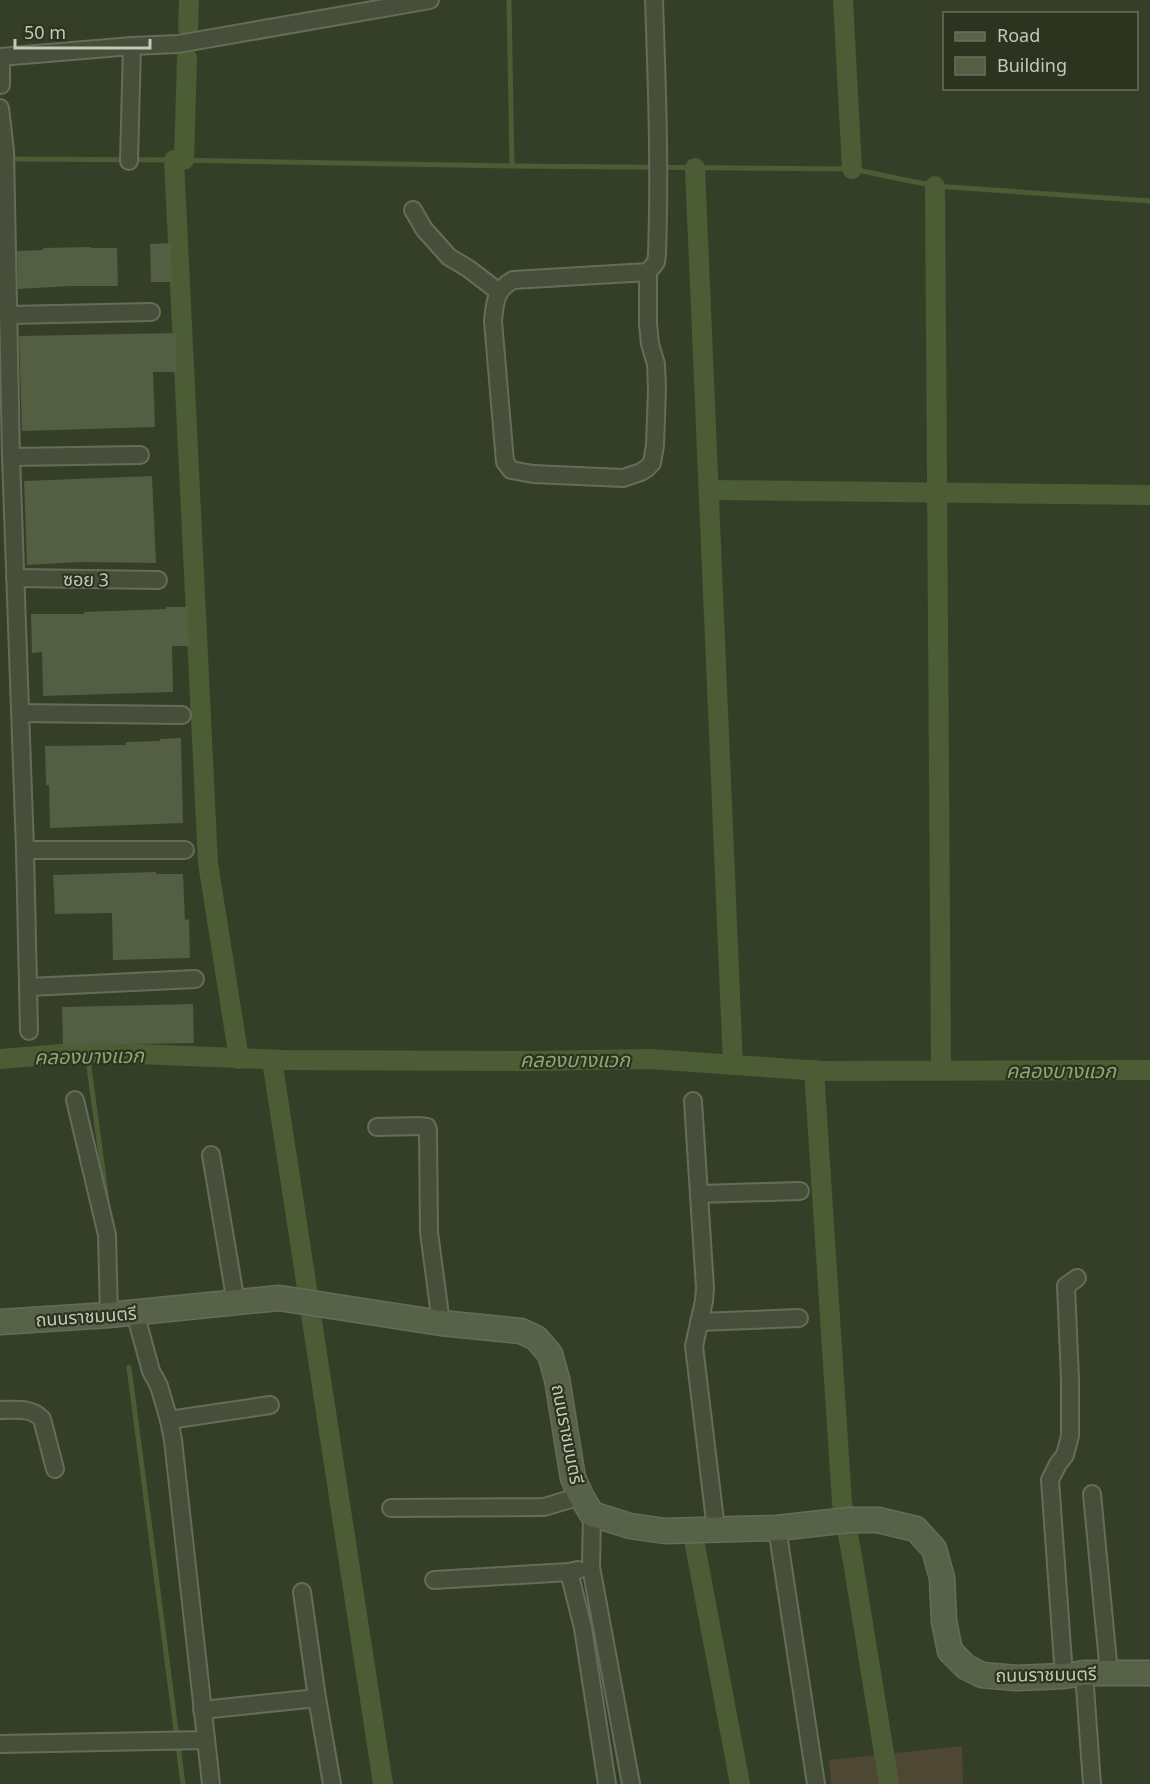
<svg xmlns="http://www.w3.org/2000/svg" width="1150" height="1784" viewBox="0 0 1150 1784" font-family="'Noto Sans','Noto Sans Thai',sans-serif">
  <rect width="100%" height="100%" fill="#353f27"/>
  <path fill="#4e4734" d="M 962,1746 L 963,1784 L 831,1784 L 829,1760 Z"/>
  <g fill="none" stroke-linecap="round" stroke-linejoin="round">
    <g stroke="#4c5c35" stroke-width="5">
      <path d="M 509,0 L 512,166"/>
      <path d="M 8,159 L 174,160 L 512,166 L 852,169 L 935,186 L 1150,201"/>
      <path d="M 87,1052 L 107,1201"/>
      <path d="M 129,1367 L 183,1784"/>
    </g>
    <g stroke="#4c5c35" stroke-width="20">
      <path d="M 843,0 L 852,169"/>
      <path d="M 188,28 L 189,0"/>
      <path d="M 174,160 L 208,863 L 239,1059"/>
      <path d="M 184,160 L 187,58"/>
      <path d="M 695,168 L 733,1065"/>
      <path d="M 935,186 L 941,1070"/>
      <path d="M 709,490 L 1150,495"/>
      <path d="M 0,1059 L 87,1052 L 285,1060 L 530,1061 L 650,1059 L 821,1071 L 1150,1070"/>
      <path d="M 272,1060 L 383,1784"/>
      <path d="M 814,1070 L 842,1503 L 853,1562 L 889,1784"/>
      <path d="M 694,1540 L 740,1784"/>
    </g>
  </g>
  <g fill="#545e43">
    <path d="M 171,243 L 172,282 L 151,282 L 150,244 Z"/>
    <path d="M 91,247 L 91,248 L 117,248 L 118,286 L 71,286 L 18,289 L 17,251 L 43,250 L 43,248 Z"/>
    <path d="M 176,333 L 177,372 L 153,372 L 155,427 L 22,431 L 19,336 Z"/>
    <path d="M 152,476 L 156,563 L 81,562 L 27,565 L 24,481 Z"/>
    <path d="M 166,607 L 188,607 L 189,646 L 172,646 L 173,692 L 43,696 L 42,652 L 32,653 L 31,614 L 84,614 L 84,612 L 166,609 Z"/>
    <path d="M 181,738 L 183,823 L 50,828 L 49,785 L 46,785 L 45,746 L 126,745 L 126,742 L 160,741 L 160,739 Z"/>
    <path d="M 156,872 L 156,874 L 183,874 L 185,920 L 189,919 L 190,958 L 113,960 L 112,913 L 55,914 L 53,875 Z"/>
    <path d="M 193,1004 L 194,1043 L 63,1045 L 62,1007 Z"/>
  </g>
  <g fill="none" stroke-linecap="round" stroke-linejoin="round">
    <g stroke="#646d59" stroke-width="20">
      <g id="street">
        <path d="M 0,57 L 132,46 L 178,44 L 430,0"/>
        <path d="M 1,85 L 1,57"/>
        <path d="M 0,108 L 5,151 L 11,457 L 25,850 L 29,1031"/>
        <path d="M 129,161 L 132,46"/>
        <path d="M 413,210 L 424,229 L 449,257 L 469,269 L 499,292"/>
        <path d="M 648,272 L 513,280 C 495,290 495,302 493,321 L 505,462 L 511,470 L 533,474 L 623,478 L 641,472 L 647,468 L 652,463 L 655,445 L 657,389 L 656,364 L 650,344 L 648,324 L 648,272 L 656,262 L 657,254 C 660,169 657,85 654,0"/>
        <path d="M 8,315 L 151,312"/>
        <path d="M 11,457 L 140,455"/>
        <path d="M 15,578 L 158,580"/>
        <path d="M 20,713 L 182,715"/>
        <path d="M 25,850 L 185,850"/>
        <path d="M 29,987 L 195,979"/>
        <path d="M 75,1100 L 107,1235 L 109,1315"/>
        <path d="M 693,1101 L 705,1288 L 704,1301 L 694,1346 L 716,1529"/>
        <path d="M 377,1127 L 419,1126 L 427,1127 L 428,1130 L 429,1232 L 441,1323"/>
        <path d="M 211,1155 L 236,1303"/>
        <path d="M 699,1194 L 800,1191"/>
        <path d="M 135,1313 L 151,1371 L 159,1386 L 169,1420 L 173,1440 L 211,1784"/>
        <path d="M 699,1322 L 799,1318"/>
        <path d="M 0,1410 C 15,1410 31,1407 42,1419 L 55,1469"/>
        <path d="M 169,1420 L 270,1405"/>
        <path d="M 1092,1494 L 1109,1673"/>
        <path d="M 391,1508 L 544,1507 L 581,1496"/>
        <path d="M 592,1514 L 591,1567 L 631,1784"/>
        <path d="M 777,1528 L 816,1784"/>
        <path d="M 569,1572 L 583,1628 L 607,1784"/>
        <path d="M 434,1580 L 569,1572 L 578,1570"/>
        <path d="M 302,1592 L 317,1698 L 332,1784"/>
        <path d="M 1084,1673 L 1092,1784"/>
        <path d="M 1064,1676 L 1050,1480 L 1058,1464 L 1065,1455 L 1070,1436 L 1070,1379 L 1066,1286 L 1077,1278"/>
        <path d="M 202,1710 L 317,1698"/>
        <path d="M 0,1744 L 206,1740"/>
      </g>
    </g>
    <g stroke="#646d59" stroke-width="27">
      <path id="secondary" d="M 0,1322 L 109,1315 L 279,1298 L 441,1323 L 521,1331 L 536,1338 L 550,1354 L 557,1379 L 573,1478 L 581,1496 L 592,1514 L 630,1526 L 665,1531 L 777,1528 L 849,1520 L 878,1520 L 916,1529 L 934,1549 L 942,1578 L 944,1621 L 950,1651 L 966,1667 L 982,1675 L 1017,1678 L 1064,1676 L 1084,1673 L 1150,1673"/>
    </g>
    <use href="#street" stroke="#474f3b" stroke-width="16"/>
    <use href="#secondary" stroke="#576249" stroke-width="24"/>
  </g>
  <g text-anchor="middle" dominant-baseline="central" stroke-width="4.5" stroke-linejoin="round" paint-order="stroke">
    <g font-size="18" fill="#c1cab8" stroke="#2c3420">
      <text transform="translate(86 579) rotate(1)">ซอย 3</text>
      <text transform="translate(86 1316) rotate(-4)">ถนนราชมนตรี</text>
      <text transform="translate(568 1434) rotate(79)">ถนนราชมนตรี</text>
      <text transform="translate(1046 1674) rotate(-1)">ถนนราชมนตรี</text>
    </g>
    <g font-size="20" font-style="italic" fill="#91a673" stroke="#2c3420">
      <text transform="translate(89 1056) rotate(-1)">คลองบางแวก</text>
      <text x="575" y="1059">คลองบางแวก</text>
      <text x="1061" y="1070">คลองบางแวก</text>
    </g>
  </g>
  <rect x="943" y="12" width="195" height="78" fill="#2c3420" stroke="#68705d" stroke-width="1.5"/>
  <rect x="955" y="32" width="30" height="9" fill="#576249" stroke="#68705d" stroke-width="1.5"/>
  <text x="997" y="42" font-size="18" fill="#c1cab8">Road</text>
  <rect x="955" y="57" width="30" height="18" fill="#545e43" stroke="#68705d" stroke-width="1.5"/>
  <text x="997" y="72" font-size="18" fill="#c1cab8">Building</text>
  <path d="M15 39v9h135v-9" fill="none" stroke="#c1cab8" stroke-width="3"/>
  <text x="24" y="39" font-size="18" fill="#c1cab8" stroke="#2c3420" stroke-width="4.5" paint-order="stroke">50 m</text>
</svg>
